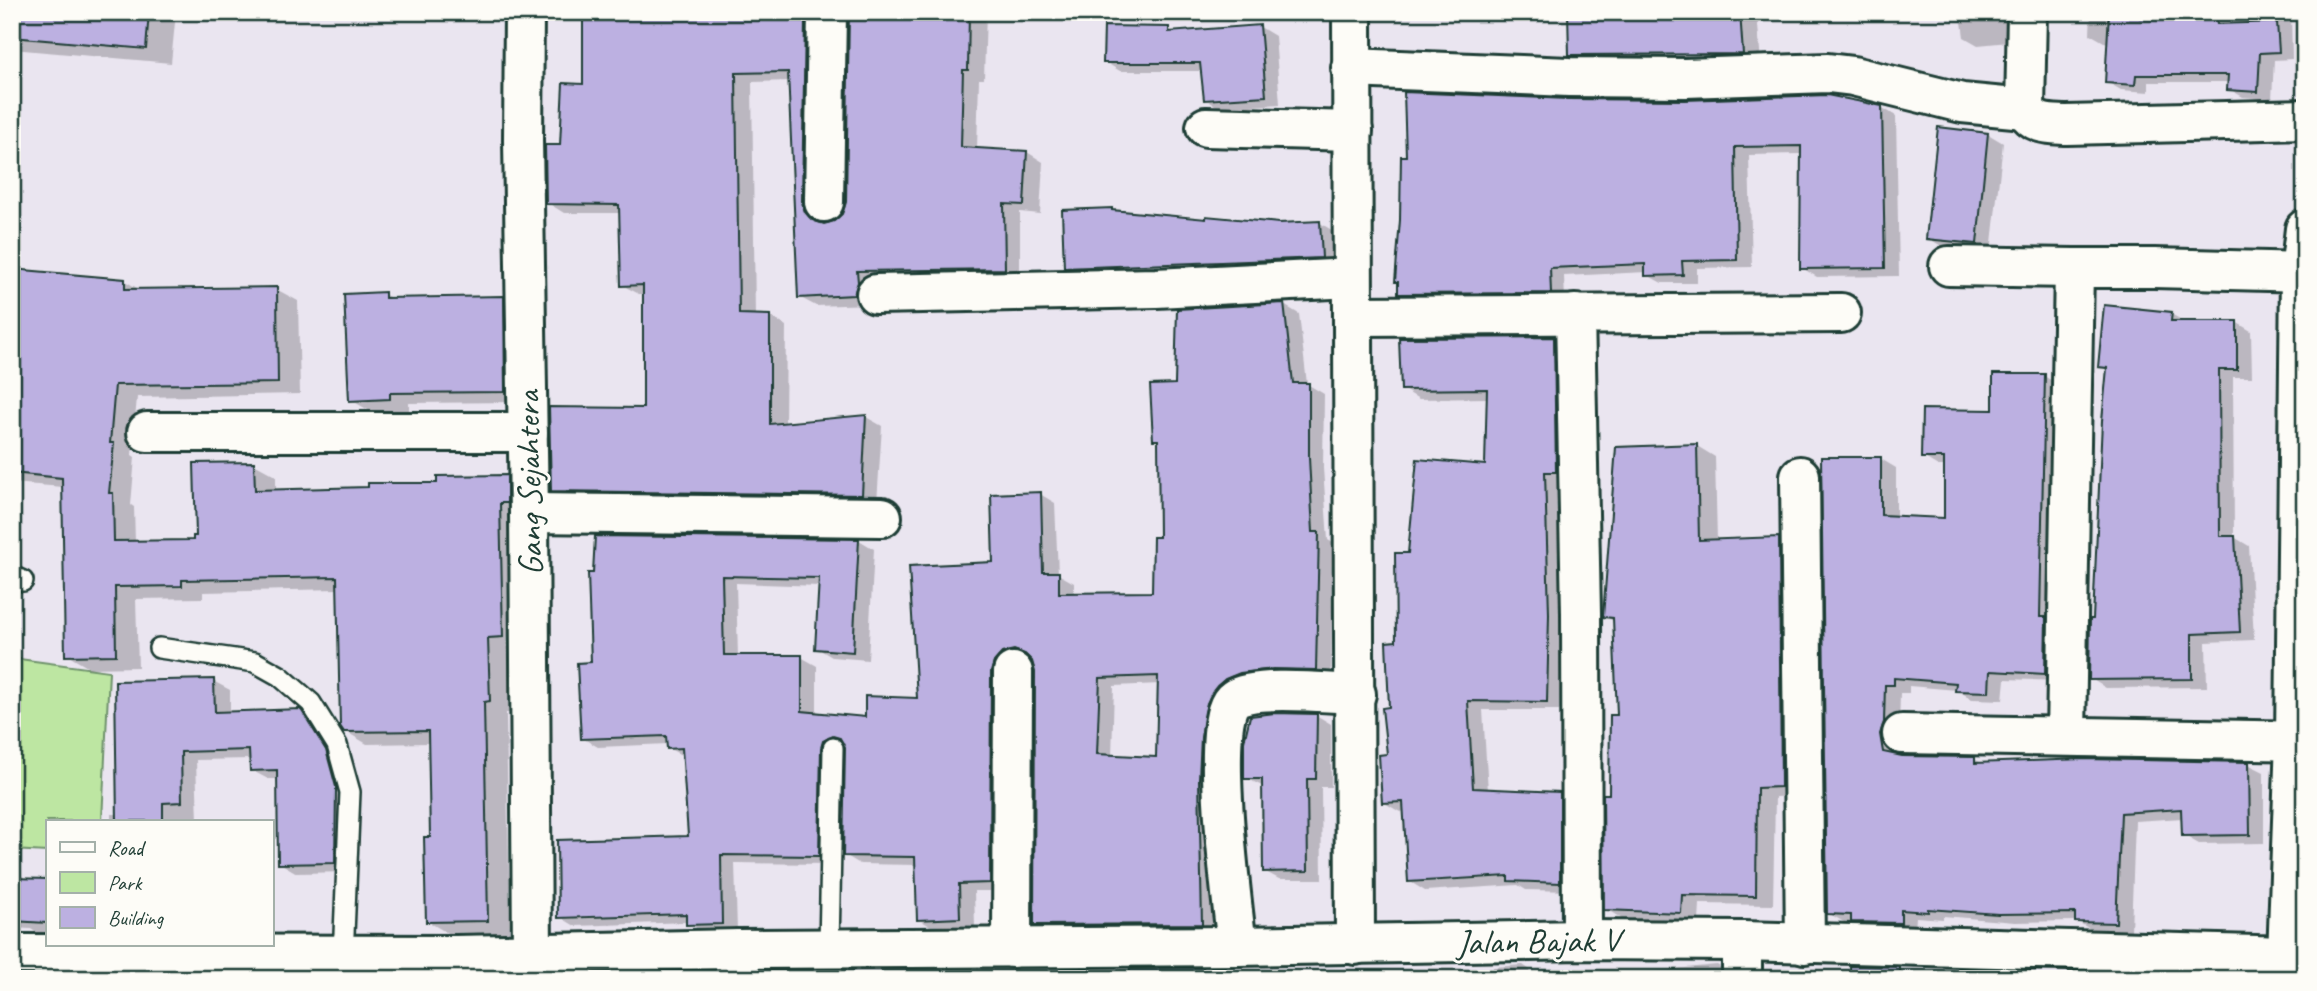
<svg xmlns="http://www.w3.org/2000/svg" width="2317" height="991" viewBox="0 0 2317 991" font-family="Caveat,sans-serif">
  <rect width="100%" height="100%" fill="#eae5f0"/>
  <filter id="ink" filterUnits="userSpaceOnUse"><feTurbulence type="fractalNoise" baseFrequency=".0143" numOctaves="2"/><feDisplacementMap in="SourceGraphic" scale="14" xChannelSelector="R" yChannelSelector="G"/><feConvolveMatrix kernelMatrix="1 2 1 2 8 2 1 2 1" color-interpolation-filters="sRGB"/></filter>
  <g filter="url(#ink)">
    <path fill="#bde6a2" stroke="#6e926b" stroke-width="2" d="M 12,658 L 109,671 L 102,821 L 47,821 L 47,852 L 12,850 Z"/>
    <g fill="#0003" fill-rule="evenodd">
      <path d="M 12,12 L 176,12 L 171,63 L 12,49 Z"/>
      <path d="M 721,12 L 769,12 L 769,21 L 805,21 L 821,31 L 818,212 L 823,226 L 836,222 L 845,214 L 848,203 L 851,12 L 986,12 L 984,79 L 979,79 L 977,149 L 1027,152 L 1043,162 L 1040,214 L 1020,212 L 1020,277 L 870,304 L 816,306 L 799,297 L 790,81 L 752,82 L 755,316 L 770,316 L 786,326 L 785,424 L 866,417 L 882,426 L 877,503 L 569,500 L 552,490 L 645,410 L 645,294 L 639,294 L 622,285 L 621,213 L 564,213 L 548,203 L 562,147 L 584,86 L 721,16 Z"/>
      <path d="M 1434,12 L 1500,12 L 1500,19 L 1443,17 Z"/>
      <path d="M 1570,12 L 1757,12 L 1761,64 L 1589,65 L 1570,54 Z"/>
      <path d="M 1946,12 L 2009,12 L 2006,12 L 2009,42 L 1978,45 L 1964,37 L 1961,14 Z"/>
      <path d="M 2091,12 L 2291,12 L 2292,59 L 2274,60 L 2272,99 L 2243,97 L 2229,89 L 2229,82 L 2149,82 L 2149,92 L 2121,90 L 2107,82 L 2109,43 L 2104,42 L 2090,34 Z"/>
      <path d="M 1260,27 L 1275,36 L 1280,104 L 1220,108 L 1205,99 L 1203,71 L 1120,71 L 1105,62 L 1169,29 L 1175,33 Z"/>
      <path d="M 1568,101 L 1881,107 L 1896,116 L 1899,276 L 1817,277 L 1802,268 L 1802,154 L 1749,155 L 1752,267 L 1697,268 L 1697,283 L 1662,283 L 1647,275 L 1647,272 L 1564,276 L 1565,300 L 1415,301 L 1400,293 Z"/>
      <path d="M 1988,134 L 2003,143 L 1991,252 L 1943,247 L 1928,238 Z"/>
      <path d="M 1115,212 L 1279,225 L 1320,223 L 1335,232 L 1337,265 L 1081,276 L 1066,267 Z"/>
      <path d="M 12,271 L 125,281 L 142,291 L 276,289 L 298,301 L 300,394 L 137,397 L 132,455 L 135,457 L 131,505 L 134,507 L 135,542 L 195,541 L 254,464 L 276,476 L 276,491 L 439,484 L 506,477 L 528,490 L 524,649 L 510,649 L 511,713 L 506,713 L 510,933 L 449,934 L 427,921 L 432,838 L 430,743 L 367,744 L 345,731 L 339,589 L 203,592 L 203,598 L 136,599 L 138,667 L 89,668 L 67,655 L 63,487 L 12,483 Z"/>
      <path d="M 384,294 L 394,300 L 503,298 L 522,309 L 524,402 L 409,403 L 409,410 L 370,411 L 351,400 Z"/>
      <path d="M 1284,305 L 1299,314 L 1307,384 L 1324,394 L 1323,468 L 1328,540 L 1333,543 L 1331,678 L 1240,687 L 1216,932 L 1051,933 L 1036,924 L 1037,672 L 1033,660 L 1030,658 L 1017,661 L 1005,891 L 974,891 L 975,926 L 934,928 L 918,919 L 917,865 L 860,864 L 845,855 L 846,745 L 838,749 L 833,864 L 735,863 L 737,931 L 703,933 L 688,922 L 575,926 L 560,917 L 690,838 L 685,757 L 668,748 L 668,744 L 598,747 L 582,738 L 593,664 L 589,575 L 859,540 L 874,549 L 868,660 L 832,657 L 817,648 L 820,586 L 736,583 L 738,657 L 801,657 L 817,666 L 817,714 L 866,719 L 919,700 L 995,563 L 1040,494 L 1055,503 L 1058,574 L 1074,583 L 1074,595 L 1154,594 L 1161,539 L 1160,442 L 1154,439 L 1177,386 ZM 1160,684 L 1158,759 L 1112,757 L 1114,686 Z"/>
      <path d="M 2171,314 L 2187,323 L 2236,322 L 2251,331 L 2252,377 L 2233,377 L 2234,537 L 2249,546 L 2254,640 L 2206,642 L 2207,687 L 2106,688 L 2091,679 L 2108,371 L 2100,366 Z"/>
      <path d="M 1553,338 L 1569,348 L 1563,710 L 1483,710 L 1488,791 L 1559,794 L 1575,803 L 1576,891 L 1526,890 L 1518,885 L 1425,891 L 1409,881 L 1405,811 L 1400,812 L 1383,802 L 1389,756 L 1390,708 L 1398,643 L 1410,554 L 1486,467 L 1488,398 L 1419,399 L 1402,389 Z"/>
      <path d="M 2044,376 L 2059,385 L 2060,681 L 2005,679 L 2003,700 L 1972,699 L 1957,690 L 1909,686 L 1909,693 L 1900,693 L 1899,731 L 1895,744 L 1897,757 L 1974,759 L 1984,764 L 2248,764 L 2264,772 L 2264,843 L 2199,844 L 2183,835 L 2183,818 L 2135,821 L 2131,931 L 2092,930 L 2076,921 L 2015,922 L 1943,916 L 1943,919 L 1916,917 L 1915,931 L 1868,930 L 1854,922 L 1844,922 L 1828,913 L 1881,459 L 1896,468 L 1896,517 L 1946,520 L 1946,466 L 1938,466 L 1923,457 L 1994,412 Z"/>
      <path d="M 1697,446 L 1715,457 L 1717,541 L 1778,539 L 1797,550 L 1799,796 L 1775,797 L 1773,905 L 1700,904 L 1699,922 L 1624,920 L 1606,909 L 1611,796 L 1619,717 L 1615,622 L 1605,616 Z"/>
      <path d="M 213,681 L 230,690 L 230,713 L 299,711 L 316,721 L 342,761 L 351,872 L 297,873 L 280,863 L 279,779 L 268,779 L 251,770 L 251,759 L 196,760 L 198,821 L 111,821 L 111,814 L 119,814 ZM 304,718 L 308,718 L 332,756 L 329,758 Z"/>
      <path d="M 1316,715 L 1331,724 L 1331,787 L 1321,787 L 1322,879 L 1279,879 L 1264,871 L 1264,787 L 1246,778 Z"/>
      <path d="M 12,875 L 20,875 L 29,880 L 47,881 L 47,940 L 31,929 L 12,928 Z"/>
      <path d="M 1523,965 L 1530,970 L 1530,979 L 1494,979 L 1493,967 Z"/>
      <path d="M 1717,965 L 1735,976 L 1736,979 L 1584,979 L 1611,978 L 1611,975 Z"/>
      <path d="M 1900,969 L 1915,979 L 1852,979 Z"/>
      <path d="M 898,975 L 903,979 L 821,979 Z"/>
    </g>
    <g fill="#bcb0e1" stroke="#1f3d34" stroke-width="2" fill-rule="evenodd">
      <path d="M 12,12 L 149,12 L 146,49 L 12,37 Z"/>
      <path d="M 719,12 L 753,12 L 754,19 L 805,20 L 802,202 L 805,212 L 812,220 L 824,224 L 834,221 L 842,214 L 846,202 L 849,12 L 969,12 L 968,70 L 963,70 L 961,147 L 1027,151 L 1024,205 L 1004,204 L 1005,269 L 857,271 L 858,282 L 854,295 L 798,298 L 788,72 L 736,73 L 739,314 L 770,315 L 770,424 L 866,415 L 862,495 L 551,491 L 549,407 L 643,408 L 643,285 L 621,286 L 619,205 L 546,204 L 545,145 L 560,145 L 563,83 L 583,84 L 583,14 L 719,15 Z"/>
      <path d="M 1568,12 L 1740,12 L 1743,54 L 1569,55 Z"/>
      <path d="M 2109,12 L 2140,12 L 2140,18 L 2217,18 L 2217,24 L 2277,22 L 2279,52 L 2260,53 L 2258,92 L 2227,90 L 2228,75 L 2136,75 L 2135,85 L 2105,83 Z"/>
      <path d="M 1260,25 L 1266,96 L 1204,100 L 1200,63 L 1103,63 L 1104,26 L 1169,27 L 1169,32 Z"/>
      <path d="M 1404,92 L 1568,99 L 1685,100 L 1827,95 L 1882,106 L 1885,268 L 1800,269 L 1801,146 L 1735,147 L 1737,260 L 1682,261 L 1683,275 L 1645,276 L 1645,264 L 1550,268 L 1551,293 L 1398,294 L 1398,282 L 1395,282 L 1400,220 L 1401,156 L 1406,156 Z"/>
      <path d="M 1938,127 L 1988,133 L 1977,244 L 1926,239 Z"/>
      <path d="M 1112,208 L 1112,210 L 1206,219 L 1206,216 L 1279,223 L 1320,221 L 1322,258 L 1064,268 L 1062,210 Z"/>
      <path d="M 12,269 L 125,279 L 125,289 L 277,287 L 278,383 L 115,385 L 110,443 L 114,443 L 109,493 L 113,493 L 114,541 L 193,540 L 193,536 L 196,536 L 194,463 L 254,462 L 255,490 L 368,487 L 368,483 L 437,483 L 437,476 L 507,475 L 507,503 L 500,503 L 503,637 L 488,638 L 490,701 L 484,702 L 488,921 L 426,922 L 424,837 L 430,837 L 428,731 L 344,732 L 340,726 L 337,577 L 182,580 L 182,586 L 115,587 L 116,655 L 65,656 L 62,478 L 12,473 Z"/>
      <path d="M 385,292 L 385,298 L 504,296 L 505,392 L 390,393 L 390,399 L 349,401 L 344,294 Z"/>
      <path d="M 1284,303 L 1293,383 L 1309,383 L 1309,458 L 1313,532 L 1319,532 L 1316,670 L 1273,669 L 1240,673 L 1225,679 L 1215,689 L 1207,703 L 1201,737 L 1199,779 L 1202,924 L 1034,925 L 1035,672 L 1032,661 L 1025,654 L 1014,650 L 1002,653 L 994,662 L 991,672 L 990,883 L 959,884 L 960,918 L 917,920 L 915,857 L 843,856 L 845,748 L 840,738 L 833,736 L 823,741 L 821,748 L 819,856 L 721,855 L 722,924 L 686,925 L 686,914 L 558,918 L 557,840 L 688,836 L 682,748 L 667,749 L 666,736 L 581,739 L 577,663 L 591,662 L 588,573 L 593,573 L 595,536 L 859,539 L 853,652 L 815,649 L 819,578 L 722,576 L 724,655 L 802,655 L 802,711 L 865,717 L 865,696 L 917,698 L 909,566 L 993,562 L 991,494 L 1041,492 L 1043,572 L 1059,572 L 1059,593 L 1152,592 L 1153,537 L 1159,537 L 1158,440 L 1153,440 L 1150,385 L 1175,384 L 1177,309 ZM 1158,676 L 1156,757 L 1097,754 L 1100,678 Z"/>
      <path d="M 2104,305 L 2172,312 L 2171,321 L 2237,321 L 2237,370 L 2219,370 L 2220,536 L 2235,536 L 2240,632 L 2192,634 L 2192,679 L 2089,680 L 2090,619 L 2093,619 L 2102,421 L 2107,368 L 2098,367 Z"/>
      <path d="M 1554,337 L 1556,472 L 1545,472 L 1549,614 L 1547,702 L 1468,701 L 1473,788 L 1560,792 L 1560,883 L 1508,881 L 1508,876 L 1408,882 L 1403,802 L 1382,803 L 1379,755 L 1387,754 L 1382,708 L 1389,707 L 1386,642 L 1396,641 L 1395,553 L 1408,553 L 1417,459 L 1485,465 L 1487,389 L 1401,390 L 1399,338 Z"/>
      <path d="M 1993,374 L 2045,374 L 2040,617 L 2046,617 L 2045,674 L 1990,671 L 1989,692 L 1955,691 L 1956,683 L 1894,678 L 1894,685 L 1885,685 L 1884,722 L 1880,734 L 1883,752 L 1902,756 L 1975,757 L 1975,763 L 2084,759 L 2249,762 L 2250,835 L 2182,836 L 2181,809 L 2121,813 L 2116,923 L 2075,922 L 2075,913 L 1998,914 L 1928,909 L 1928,912 L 1901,910 L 1901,923 L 1851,922 L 1851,915 L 1827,914 L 1821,457 L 1881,457 L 1881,515 L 1944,518 L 1944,458 L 1921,458 L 1922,409 L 1993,410 Z"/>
      <path d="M 1697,444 L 1699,540 L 1779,537 L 1781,787 L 1757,788 L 1756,896 L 1682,895 L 1681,913 L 1604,910 L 1603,794 L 1609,794 L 1610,715 L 1617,715 L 1613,618 L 1603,617 L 1616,447 Z"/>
      <path d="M 214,679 L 215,712 L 300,709 L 302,711 L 326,750 L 336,787 L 335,863 L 278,864 L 277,770 L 250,771 L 249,750 L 181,752 L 182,802 L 163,803 L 163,821 L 117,821 L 115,681 Z"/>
      <path d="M 1275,713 L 1317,714 L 1316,779 L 1307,779 L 1308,871 L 1263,872 L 1262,779 L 1244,779 L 1244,742 L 1250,716 Z"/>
      <path d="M 12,878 L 47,879 L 47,923 L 12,921 Z"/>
      <path d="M 1850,966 L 1900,967 L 1900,979 L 1850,979 Z"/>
      <path d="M 1203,968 L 1203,979 L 1129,979 L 1130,969 Z"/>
    </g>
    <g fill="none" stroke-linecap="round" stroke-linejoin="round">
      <g stroke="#1f3d34" stroke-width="24">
        <g id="lane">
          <path d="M 12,576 L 23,581"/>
          <path d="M 159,648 L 255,662 L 280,676 L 311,703 L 337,745 L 350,792 L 344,934 L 341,955"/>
          <path d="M 829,947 L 833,748"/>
        </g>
      </g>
      <g stroke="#1f3d34" stroke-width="44">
        <g id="street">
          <path d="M 524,12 L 523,140 L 529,513 L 532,953"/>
          <path d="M 1352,12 L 1355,945"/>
          <path d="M 2027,12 L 2025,109 C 2035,126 2050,124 2067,125 L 2305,119"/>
          <path d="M 1351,68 L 1569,77 L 1685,78 L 1828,73 L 1853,76 L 1962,103 L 2025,109"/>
          <path d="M 1206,127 L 1353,131"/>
          <path d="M 824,202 L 827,12"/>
          <path d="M 1949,266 L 2074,268"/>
          <path d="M 876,294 L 1156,288 L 1352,278"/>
          <path d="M 1575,314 L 1581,613 L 1582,940"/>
          <path d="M 1353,316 L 1841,313"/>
          <path d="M 147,432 L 528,432"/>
          <path d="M 1800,476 L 1805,944"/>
          <path d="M 529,513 L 882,517"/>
          <path d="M 1902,734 L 2305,741"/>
          <path d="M 2066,736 L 2074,268 L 2154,268 L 2305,272"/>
          <path d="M 1237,946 C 1233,909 1207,717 1234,699 C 1254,685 1329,693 1356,694"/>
          <path d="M 1012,948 L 1013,672"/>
          <path d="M 739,949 L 739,979"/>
          <path d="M 2287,957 L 2295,740 L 2300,272 L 2305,229"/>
          <path d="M 1742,979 L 1742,941"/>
        </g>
      </g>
      <g stroke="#1f3d34" stroke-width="44">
        <path id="secondary" d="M 12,954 L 456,955 L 739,949 L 1237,946 L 1582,940 L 1742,941 L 2256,955 C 2273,956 2290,955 2305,966"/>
      </g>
      <use href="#lane" stroke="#fdfcf7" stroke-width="19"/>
      <use href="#street" stroke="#fdfcf7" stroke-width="38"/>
      <use href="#secondary" stroke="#fdfcf7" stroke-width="38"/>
    </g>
  </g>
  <g text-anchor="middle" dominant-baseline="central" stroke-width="6" stroke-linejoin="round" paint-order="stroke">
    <g font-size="35" fill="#1f3d34" stroke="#fdfcf7">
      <text transform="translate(529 483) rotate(-91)">Gang Sejahtera</text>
      <text transform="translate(1538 941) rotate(-1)">Jalan Bajak V</text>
    </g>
  </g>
  <rect width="2317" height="991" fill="none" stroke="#fdfcf7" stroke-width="42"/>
  <rect x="21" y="21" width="2275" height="949" fill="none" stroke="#1f3d34" stroke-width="2.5" filter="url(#ink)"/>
  <rect x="46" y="820" width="228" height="126" fill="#fdfcf7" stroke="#a4b0a9" stroke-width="2"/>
  <rect x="60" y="842" width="35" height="10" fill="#fdfcf7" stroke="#a4b0a9" stroke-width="2"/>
  <text x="108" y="855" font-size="21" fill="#1f3d34">Road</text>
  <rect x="60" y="872" width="35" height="21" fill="#bde6a2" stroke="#a4b0a9" stroke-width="2"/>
  <text x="108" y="890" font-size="21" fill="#1f3d34">Park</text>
  <rect x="60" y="907" width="35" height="21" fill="#bcb0e1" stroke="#a4b0a9" stroke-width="2"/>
  <text x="108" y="925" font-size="21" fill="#1f3d34">Building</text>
</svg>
